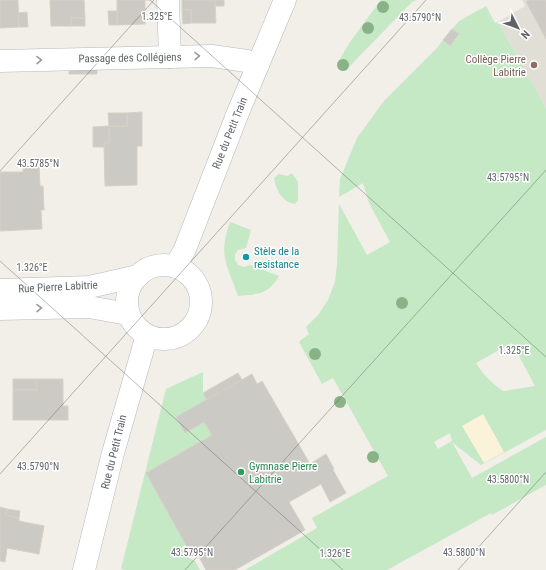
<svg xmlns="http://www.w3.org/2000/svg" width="546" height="570" viewBox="0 0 546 570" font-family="'Roboto Condensed',sans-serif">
  <rect width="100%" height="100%" fill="#f1efe8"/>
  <path fill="#e1ded6" d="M 522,0 L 546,0 L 546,108 L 498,22 L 525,6 Z"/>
  <g fill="#c5e8c5" fill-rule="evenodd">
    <path d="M 381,0 L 416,0 L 412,2 L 346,70 L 337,64 L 350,42 Z"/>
    <path d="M 486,6 L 495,23 L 498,22 L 546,108 L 546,430 L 481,465 L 452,442 L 472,478 L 546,437 L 546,485 L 492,515 L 491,513 L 387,570 L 245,570 L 317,528 L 312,518 L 388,476 L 333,378 L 322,384 L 299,342 L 301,340 L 309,334 L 306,327 L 318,315 L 328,300 L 335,282 L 337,265 L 339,204 L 367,255 L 390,242 L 369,203 L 363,183 L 339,197 L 340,179 L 357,138 L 384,101 L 436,49 L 443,40 L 450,46 L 459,35 L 452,29 L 459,21 ZM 512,343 L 535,386 L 503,391 C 492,383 483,375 476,363 ZM 450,433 L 452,441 L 438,449 L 434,442 Z"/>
    <path d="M 292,173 L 298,182 L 298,200 L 295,204 C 282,202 276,190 274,178 L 279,174 L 288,176 Z"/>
    <path d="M 230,222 L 251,230 L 246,248 L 238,250 L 235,254 L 235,260 L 238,265 L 244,267 L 250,265 L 279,276 C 268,295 258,294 238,296 C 227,264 218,257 230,222 Z"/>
    <path d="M 203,372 L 203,393 L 207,400 L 176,417 L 185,433 L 204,422 L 212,435 L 146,473 L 186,544 L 181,548 L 186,556 L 195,561 L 200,570 L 125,570 L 121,569 L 166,389 Z"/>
  </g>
  <path fill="#fbf3d9" d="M 483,414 L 504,452 L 484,463 L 462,426 Z"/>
  <g fill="#cccac5" stroke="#d6d1c6">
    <path d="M 0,0 L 18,0 L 19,27 L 0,28 Z"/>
    <path d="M 50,0 L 84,0 L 85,18 L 71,18 L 71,26 L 51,26 Z"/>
    <path d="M 117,0 L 150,0 L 145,0 L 145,24 L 117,25 Z"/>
    <path d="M 182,0 L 215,0 L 216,23 L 191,23 L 191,10 L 182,10 Z"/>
    <rect x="215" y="0" width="9" height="6"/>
    <path d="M 529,0 L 546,0 L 546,39 L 526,2 Z"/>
    <path d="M 182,10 L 191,10 L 191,23 L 183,24 Z"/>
    <path d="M 108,11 L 117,11 L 117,25 L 109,25 Z"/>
    <path d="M 27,12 L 28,27 L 19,27 L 18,13 Z"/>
    <rect x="71" y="18" width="14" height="8"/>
    <path d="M 452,29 L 459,34 L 450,46 L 443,40 Z"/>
    <path d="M 86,65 L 85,74 L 69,74 L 69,66 Z"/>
    <path d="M 86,65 L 97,66 L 97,74 L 85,74 Z"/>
    <path d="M 142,112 L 142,146 L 137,146 L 137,185 L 105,186 L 104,143 L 109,142 L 109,126 L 127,126 L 127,113 Z"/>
    <path d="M 108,113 L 127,113 L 127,126 L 109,126 Z"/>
    <path d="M 109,126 L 109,142 L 104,143 L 104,147 L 93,147 L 93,127 Z"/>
    <path d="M 23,167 L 39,167 L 40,186 L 43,186 L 44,210 L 41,210 L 42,229 L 0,231 L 0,172 L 23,172 Z"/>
    <path d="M 238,373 L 242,380 L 207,400 L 203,393 Z"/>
    <path d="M 252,374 L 257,384 L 262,381 L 310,464 L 326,454 L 334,469 L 333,470 L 346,493 L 330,502 L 321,484 L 289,502 L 305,530 L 235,570 L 206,570 L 197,553 L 192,556 L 146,473 L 212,435 L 204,422 L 185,433 L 176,417 Z"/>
    <path d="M 13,379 L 36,379 L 37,390 L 13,390 Z"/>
    <path d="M 36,379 L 63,379 L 63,406 L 68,406 L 68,420 L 13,420 L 13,390 L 37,390 Z"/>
    <path d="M 0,507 L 7,509 L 5,515 L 19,518 L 19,521 L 44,526 L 39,554 L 7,548 L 5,562 L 0,561 Z"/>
    <path d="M 7,509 L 20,511 L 19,518 L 5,515 Z"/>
  </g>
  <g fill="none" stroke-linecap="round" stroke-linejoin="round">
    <g stroke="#b5b8bc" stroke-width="23">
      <g id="minor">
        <path d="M 168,0 L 170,57"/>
        <path d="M 0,61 L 212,56 L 247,61 L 258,65"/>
        <circle cx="164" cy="302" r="37"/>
        <path d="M 175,267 L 185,249 L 237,115 L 285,0"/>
        <path d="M 0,290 L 89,287 L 138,276"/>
        <path d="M 0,309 L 89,307 L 128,314"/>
        <path d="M 84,570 L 113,453 L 147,335"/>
      </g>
    </g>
    <use href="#minor" stroke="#fff" stroke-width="22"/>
  </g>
  <g fill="#89b387">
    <circle cx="383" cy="7" r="6"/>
    <circle cx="368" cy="28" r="6"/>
    <circle cx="343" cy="65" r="6"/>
    <circle cx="402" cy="303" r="6"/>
    <circle cx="315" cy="354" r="6"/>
    <circle cx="340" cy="402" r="6"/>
    <circle cx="373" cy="457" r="6"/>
  </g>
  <defs><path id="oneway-chevron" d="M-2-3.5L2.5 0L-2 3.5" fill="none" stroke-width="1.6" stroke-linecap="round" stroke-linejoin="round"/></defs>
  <g stroke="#979a9d">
    <use href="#oneway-chevron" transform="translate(197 56) rotate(-2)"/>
    <use href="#oneway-chevron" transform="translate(39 60) rotate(-1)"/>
    <use href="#oneway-chevron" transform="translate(39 308) rotate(-1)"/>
  </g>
  <path fill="none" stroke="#5f6368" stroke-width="1" stroke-opacity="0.45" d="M 150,0 L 546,357M 0,171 L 154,0M 0,261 L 343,570M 0,474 L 426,0M 185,570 L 546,170M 458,570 L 546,472"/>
  <circle fill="#8d6e63" stroke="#fff" stroke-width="1.5" cx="534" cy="65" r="4"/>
  <circle fill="#0f9aa8" stroke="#fff" stroke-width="1.5" cx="246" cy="257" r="4"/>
  <circle fill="#2e9e5b" stroke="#fff" stroke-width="1.5" cx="241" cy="472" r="4"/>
  <g text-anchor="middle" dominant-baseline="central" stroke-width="3" stroke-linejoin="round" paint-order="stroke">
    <g font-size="11" fill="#5f6368" stroke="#fff">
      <text transform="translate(130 58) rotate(-1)">Passage des Collégiens</text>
      <text transform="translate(230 133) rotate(-68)">Rue du Petit Train</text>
      <text transform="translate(58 287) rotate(-3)">Rue Pierre Labitrie</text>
      <text transform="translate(114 452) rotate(-76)">Rue du Petit Train</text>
    </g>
    <g font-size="11" fill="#785e54" stroke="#fff" text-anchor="end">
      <text x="526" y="59">Collège Pierre<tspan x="526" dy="13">Labitrie</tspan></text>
    </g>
    <g font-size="11" fill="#0d838f" stroke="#fff" text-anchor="start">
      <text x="254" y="251">Stèle de la<tspan x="254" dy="13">resistance</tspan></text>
    </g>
    <g font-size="11" fill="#27864d" stroke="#fff" text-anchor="start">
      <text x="249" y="466">Gymnase Pierre<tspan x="249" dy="13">Labitrie</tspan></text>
    </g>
  </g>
  <g font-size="10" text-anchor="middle" fill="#5f6368" stroke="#fff" stroke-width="3" stroke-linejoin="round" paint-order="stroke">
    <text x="157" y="20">1.325°E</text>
    <text x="420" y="21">43.5790°N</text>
    <text x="38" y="167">43.5785°N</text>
    <text x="508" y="181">43.5795°N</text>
    <text x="32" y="271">1.326°E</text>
    <text x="514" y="354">1.325°E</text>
    <text x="38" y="470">43.5790°N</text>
    <text x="508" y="483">43.5800°N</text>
    <text x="192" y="556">43.5795°N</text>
    <text x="464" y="556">43.5800°N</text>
    <text x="335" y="557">1.326°E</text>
  </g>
  <g transform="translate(518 28) rotate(132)" stroke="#ffffff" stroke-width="3" paint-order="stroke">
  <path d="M0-3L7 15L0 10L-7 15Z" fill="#5f6368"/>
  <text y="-6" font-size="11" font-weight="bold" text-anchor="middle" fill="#5f6368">N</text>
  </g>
</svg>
